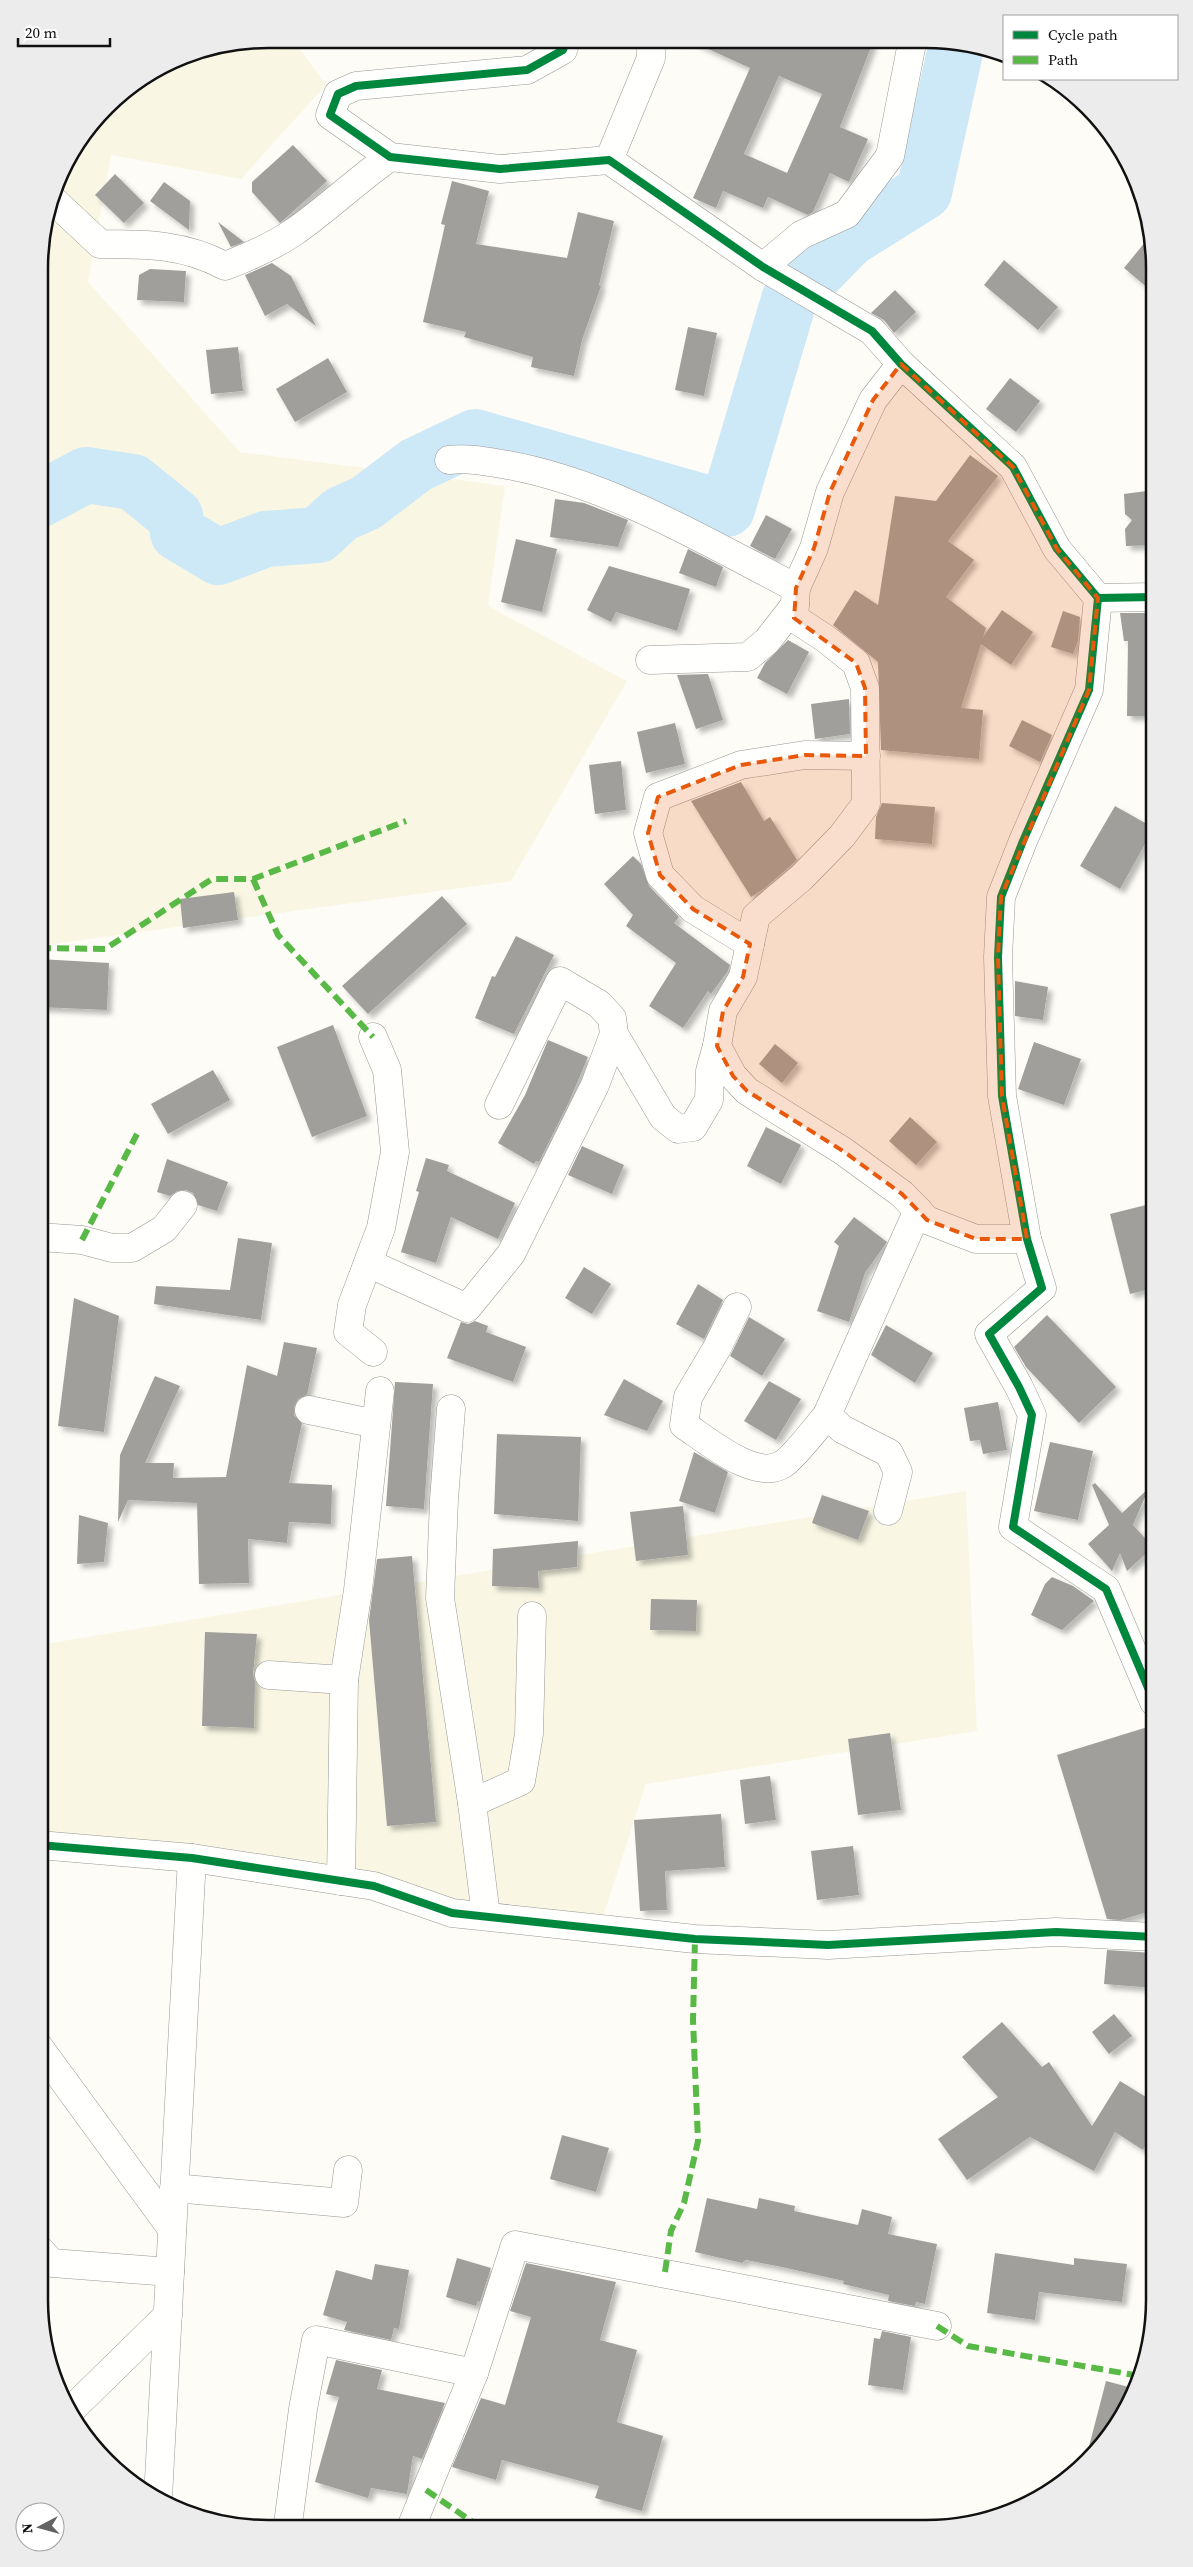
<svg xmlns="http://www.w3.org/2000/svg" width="1193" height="2567" viewBox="0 0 1193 2567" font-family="'Source Serif 4',serif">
  <defs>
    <filter id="shadow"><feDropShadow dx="4.5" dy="4.5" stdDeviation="2.5" flood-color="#0004"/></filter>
  </defs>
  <rect width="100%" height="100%" fill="#fdfcf7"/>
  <g fill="#f9f7e4">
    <path d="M 267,39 L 293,39 L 326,85 L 241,179 L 111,155 L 88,282 L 240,452 L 505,486 L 488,606 L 627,681 L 511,881 L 39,946 L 39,252 L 62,166 L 116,96 L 180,56 Z"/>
    <path d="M 966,1491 L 977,1731 L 646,1784 L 599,1929 L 39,1847 L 39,1645 Z"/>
  </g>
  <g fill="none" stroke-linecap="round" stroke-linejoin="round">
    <path stroke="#cde8f7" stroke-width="56" d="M 39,500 L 86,475 L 133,482 L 175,516 L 178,533 L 218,557 L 266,539 L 318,535 L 341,514 L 366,503 L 416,465 L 475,437 L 727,509 L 789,300 L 849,239 L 924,192 L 957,43"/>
  </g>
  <g fill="#a19f9c" fill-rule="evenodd" filter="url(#shadow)">
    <path d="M 691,41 L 873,42 L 840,127 L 868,139 L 849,182 L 830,173 L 813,212 L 808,215 L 768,197 L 763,208 L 723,191 L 716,208 L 693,198 L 750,68 ZM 779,76 L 822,94 L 787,173 L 744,154 Z"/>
    <path d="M 293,145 L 327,181 L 280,223 L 252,192 L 252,182 Z"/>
    <path d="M 115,174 L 144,203 L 124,223 L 95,195 Z"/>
    <path d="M 452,181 L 489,191 L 476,244 L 567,258 L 578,212 L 614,221 L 599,285 L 601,286 L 582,340 L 574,376 L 531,367 L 533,357 L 464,337 L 466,332 L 423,322 L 445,225 L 441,224 Z"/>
    <path d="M 164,182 L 190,201 L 189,230 L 150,201 Z"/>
    <path d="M 218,222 L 244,242 L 231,247 Z"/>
    <path d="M 1150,236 L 1154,267 L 1154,293 L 1124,268 Z"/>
    <path d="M 1004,260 L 1058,307 L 1038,330 L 984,285 Z"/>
    <path d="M 272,263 L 291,276 L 316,326 L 287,304 L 265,316 L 245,275 Z"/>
    <path d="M 150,269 L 186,271 L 184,302 L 137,300 L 139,275 Z"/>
    <path d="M 895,290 L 916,312 L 894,333 L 884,320 L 871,313 Z"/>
    <path d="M 688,327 L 717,333 L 704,396 L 675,390 Z"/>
    <path d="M 238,347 L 243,391 L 211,394 L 206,350 Z"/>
    <path d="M 328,358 L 347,392 L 295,422 L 276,389 Z"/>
    <path d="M 1010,378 L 1040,401 L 1016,432 L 986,409 Z"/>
    <path d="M 970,455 L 998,476 L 948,541 L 974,560 L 946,597 L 986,628 L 983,637 L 1002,610 L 1033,632 L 1011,665 L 981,644 L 961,708 L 983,710 L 979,759 L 881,750 L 878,662 L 833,625 L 855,590 L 878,605 L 895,496 L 936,501 Z"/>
    <path d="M 1154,490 L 1154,545 L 1126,546 L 1125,529 L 1132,520 L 1125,514 L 1124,494 Z"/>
    <path d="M 555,499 L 584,503 L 628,520 L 618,547 L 550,537 Z"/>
    <path d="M 766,515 L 792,529 L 775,559 L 750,546 Z"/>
    <path d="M 516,539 L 557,549 L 542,612 L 501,602 Z"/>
    <path d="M 688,549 L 723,567 L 716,587 L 679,573 Z"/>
    <path d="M 609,566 L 690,589 L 677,631 L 616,612 L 611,622 L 587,610 Z"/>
    <path d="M 1063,611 L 1080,617 L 1078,641 L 1073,654 L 1051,647 Z"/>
    <path d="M 1120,613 L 1154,613 L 1154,716 L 1127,716 L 1128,641 L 1124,641 Z"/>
    <path d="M 788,640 L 809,652 L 787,694 L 757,678 L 765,663 Z"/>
    <path d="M 708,674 L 723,720 L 696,729 L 677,675 Z"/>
    <path d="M 849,699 L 850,734 L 815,739 L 811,704 Z"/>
    <path d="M 1022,720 L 1052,735 L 1040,762 L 1009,746 Z"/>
    <path d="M 675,723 L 685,764 L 646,773 L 637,732 Z"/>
    <path d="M 621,761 L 626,810 L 595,814 L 589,765 Z"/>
    <path d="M 741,782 L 764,821 L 770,817 L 797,860 L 765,888 L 751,897 L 691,801 Z"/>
    <path d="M 882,803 L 935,807 L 932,844 L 875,839 L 876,817 Z"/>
    <path d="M 1115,806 L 1154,828 L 1120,889 L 1080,866 Z"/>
    <path d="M 633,856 L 641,864 L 649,886 L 679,917 L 674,923 L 730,965 L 728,971 L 711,994 L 708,991 L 683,1028 L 649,1006 L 676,963 L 626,926 L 633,915 L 604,884 Z"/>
    <path d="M 234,892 L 238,920 L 183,928 L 180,899 Z"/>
    <path d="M 442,896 L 467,924 L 368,1014 L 342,986 Z"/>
    <path d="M 516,936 L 554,955 L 514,1034 L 475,1018 L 492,976 L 495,977 Z"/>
    <path d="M 39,959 L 109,963 L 107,1010 L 39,1007 Z"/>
    <path d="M 1015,981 L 1048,987 L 1043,1020 L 1015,1016 Z"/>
    <path d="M 333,1025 L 367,1116 L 312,1137 L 277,1047 Z"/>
    <path d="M 548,1040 L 588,1057 L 569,1102 L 539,1162 L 536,1161 L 534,1164 L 498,1143 L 525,1095 Z"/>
    <path d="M 1034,1042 L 1081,1059 L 1064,1105 L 1018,1089 Z"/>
    <path d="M 775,1044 L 798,1063 L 782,1083 L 759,1064 Z"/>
    <path d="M 213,1070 L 230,1100 L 168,1134 L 151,1104 Z"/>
    <path d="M 910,1117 L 937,1142 L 916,1165 L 889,1141 Z"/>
    <path d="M 766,1127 L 801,1145 L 781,1184 L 747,1166 Z"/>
    <path d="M 582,1146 L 624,1165 L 612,1194 L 568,1175 Z"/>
    <path d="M 426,1158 L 449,1165 L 447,1171 L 515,1203 L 498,1239 L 451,1217 L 436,1263 L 401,1252 L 419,1192 L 416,1191 Z"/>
    <path d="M 167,1159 L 228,1182 L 217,1211 L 198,1205 L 193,1193 L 186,1190 L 177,1191 L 170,1196 L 157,1192 Z"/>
    <path d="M 1154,1203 L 1154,1288 L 1130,1294 L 1110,1214 Z"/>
    <path d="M 854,1217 L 887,1242 L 865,1273 L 849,1322 L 817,1311 L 839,1246 L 834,1242 Z"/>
    <path d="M 238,1238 L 272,1243 L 261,1320 L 154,1304 L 156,1286 L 230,1290 Z"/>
    <path d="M 584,1267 L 611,1284 L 592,1314 L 565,1298 Z"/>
    <path d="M 698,1284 L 723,1300 L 704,1339 L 676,1324 Z"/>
    <path d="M 74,1298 L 119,1316 L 104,1432 L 58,1426 Z"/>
    <path d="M 1047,1315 L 1116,1387 L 1079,1423 L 1026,1367 L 1014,1347 Z"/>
    <path d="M 749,1317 L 785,1339 L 762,1376 L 730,1356 Z"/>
    <path d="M 475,1321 L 488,1326 L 486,1332 L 526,1347 L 513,1382 L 447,1358 L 461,1322 L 468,1324 Z"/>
    <path d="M 886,1325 L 933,1353 L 915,1383 L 871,1355 Z"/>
    <path d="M 284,1342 L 317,1348 L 307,1395 L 298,1399 L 294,1407 L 294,1415 L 302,1423 L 289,1483 L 332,1485 L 331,1524 L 289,1522 L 287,1543 L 248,1539 L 249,1583 L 199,1584 L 197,1503 L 128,1500 L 118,1522 L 120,1455 L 155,1376 L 180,1386 L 145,1463 L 174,1463 L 173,1478 L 226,1477 L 247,1365 L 277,1376 Z"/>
    <path d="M 624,1379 L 663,1401 L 647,1431 L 604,1415 Z"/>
    <path d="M 769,1381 L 801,1399 L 776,1440 L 744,1421 Z"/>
    <path d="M 395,1382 L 433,1384 L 424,1509 L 386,1506 Z"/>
    <path d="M 998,1402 L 1007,1450 L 983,1454 L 980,1440 L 970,1441 L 964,1408 Z"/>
    <path d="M 497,1434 L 581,1437 L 578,1521 L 494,1514 Z"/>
    <path d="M 1050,1442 L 1093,1451 L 1078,1520 L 1034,1511 Z"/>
    <path d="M 694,1452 L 728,1472 L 715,1513 L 679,1501 Z"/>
    <path d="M 1095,1483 L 1122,1513 L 1149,1488 L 1133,1525 L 1153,1547 L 1127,1571 L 1120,1553 L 1112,1571 L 1088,1544 L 1109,1525 L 1092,1485 Z"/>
    <path d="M 822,1495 L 869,1511 L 858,1540 L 812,1523 Z"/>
    <path d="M 683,1506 L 688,1555 L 636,1561 L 630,1512 Z"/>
    <path d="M 79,1515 L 108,1523 L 104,1562 L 77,1564 Z"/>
    <path d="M 578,1541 L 577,1567 L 538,1571 L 539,1588 L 492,1586 L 493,1549 Z"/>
    <path d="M 412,1556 L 436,1822 L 387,1826 L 369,1620 L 377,1559 Z"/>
    <path d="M 1052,1577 L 1073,1586 L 1094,1601 L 1062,1630 L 1031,1615 L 1045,1584 Z"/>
    <path d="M 651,1599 L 697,1600 L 696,1631 L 650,1630 Z"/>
    <path d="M 205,1632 L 257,1634 L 253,1674 L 255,1682 L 254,1728 L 202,1726 Z"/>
    <path d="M 1154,1725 L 1154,1910 L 1121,1920 L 1107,1919 L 1057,1755 Z"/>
    <path d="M 890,1733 L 901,1810 L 858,1815 L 848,1739 Z"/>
    <path d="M 770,1776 L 776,1820 L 745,1824 L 740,1780 Z"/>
    <path d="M 721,1814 L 725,1867 L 665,1871 L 667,1910 L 640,1911 L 634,1820 Z"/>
    <path d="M 853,1846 L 859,1895 L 817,1900 L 811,1851 Z"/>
    <path d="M 1107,1950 L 1154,1953 L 1154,1988 L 1104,1984 Z"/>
    <path d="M 1114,2014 L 1132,2036 L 1109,2054 L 1092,2032 Z"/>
    <path d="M 1002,2022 L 1042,2067 L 1049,2062 L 1092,2126 L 1120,2081 L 1154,2102 L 1154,2131 L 1143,2150 L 1115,2132 L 1094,2171 L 1030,2137 L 967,2180 L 938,2139 L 998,2097 L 962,2057 Z"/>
    <path d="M 562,2135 L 609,2148 L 596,2192 L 550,2179 Z"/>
    <path d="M 707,2198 L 757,2209 L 759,2198 L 795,2206 L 794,2211 L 858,2225 L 862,2209 L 892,2217 L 888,2234 L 937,2244 L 925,2304 L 916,2302 L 915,2306 L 888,2301 L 889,2295 L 843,2284 L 844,2281 L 782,2267 L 746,2260 L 742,2263 L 695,2252 Z"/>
    <path d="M 995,2253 L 1074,2265 L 1074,2258 L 1127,2264 L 1122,2302 L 1039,2292 L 1035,2320 L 987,2313 Z"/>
    <path d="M 457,2258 L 491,2268 L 480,2302 L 478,2301 L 476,2306 L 446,2297 Z"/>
    <path d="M 526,2263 L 616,2282 L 600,2340 L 637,2350 L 617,2422 L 663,2436 L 642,2511 L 595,2498 L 599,2486 L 502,2460 L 496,2480 L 452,2467 L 481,2398 L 505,2405 L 531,2317 L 510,2311 Z"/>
    <path d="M 375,2264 L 409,2270 L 399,2329 L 394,2328 L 391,2340 L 344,2330 L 347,2322 L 323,2315 L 336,2270 L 372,2280 Z"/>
    <path d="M 882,2331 L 911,2337 L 903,2390 L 868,2385 L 874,2338 L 880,2339 Z"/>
    <path d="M 336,2360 L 382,2370 L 377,2389 L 445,2403 L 422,2459 L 413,2456 L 407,2494 L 371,2488 L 368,2498 L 315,2482 L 339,2397 L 326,2394 Z"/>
    <path d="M 1106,2381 L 1136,2389 L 1098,2450 L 1088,2459 L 1086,2458 Z"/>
  </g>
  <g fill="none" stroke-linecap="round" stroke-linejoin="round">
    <g stroke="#979795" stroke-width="29">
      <g id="minor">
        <path d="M 566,41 L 563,50 L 527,70 L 356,86 L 338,94 L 330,115 L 390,157 L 500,169 L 609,160 L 763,267 L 872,331 L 901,364 L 1013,467 L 1057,549 L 1098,598 L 1154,597"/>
        <path d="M 609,160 L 651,58 L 651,41"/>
        <path d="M 53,200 L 100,244 C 146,244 184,244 225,266 C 249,257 273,246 294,232 C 327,209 357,180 390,157"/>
        <path d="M 763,267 L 801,235 L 847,214 L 890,156 L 912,43"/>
        <path d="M 901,364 L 873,400 L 830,492 L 814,548 L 796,588 L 794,618 L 826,639 L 856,663 L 865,688 L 866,804 L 842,836 L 801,878 L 756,916 L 743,977 L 723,1011 L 717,1046 L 733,1076 L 747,1091 L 843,1151 L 902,1194 L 927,1220 L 976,1239 L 1027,1239"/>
        <path d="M 449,460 C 467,458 484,461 502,464 C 607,482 703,540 796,588"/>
        <path d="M 1098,598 L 1089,690 L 1023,841 L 1001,897 L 998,957 L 1002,1096 L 1027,1239 L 1042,1288 L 989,1334 L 1019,1387 L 1032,1415 L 1013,1527 L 1106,1589 L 1154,1702"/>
        <path d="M 650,660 L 748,657 L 767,641 L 795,605"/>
        <path d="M 750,944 L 693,909 L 660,875 L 648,833 L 658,797 L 741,765 L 805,755 L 866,756"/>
        <path d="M 614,1034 L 663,1117 L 678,1129 L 693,1127 L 709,1100 L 710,1071 L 717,1046"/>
        <path d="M 39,1237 L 82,1240 L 112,1248 L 132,1248 L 164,1229 L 183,1205"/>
        <path d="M 368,1263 L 467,1308 L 511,1254 L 595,1085 L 614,1034 L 612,1018 L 599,1004 L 560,981 L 499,1105"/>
        <path d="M 737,1307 L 717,1348 L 688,1397 L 684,1425 C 707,1440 756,1482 783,1464 C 793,1458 818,1426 827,1415"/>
        <path d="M 373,1352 L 348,1332 L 352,1305 L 381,1228 L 395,1152 L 387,1070 L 373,1037"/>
        <path d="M 451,1409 L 444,1500 L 440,1598 L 472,1803 L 486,1916"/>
        <path d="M 309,1410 L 376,1424"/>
        <path d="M 888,1511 L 898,1472 L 889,1453 L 842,1429 L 827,1415 L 918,1210"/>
        <path d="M 269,1675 L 344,1680 L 341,1881"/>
        <path d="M 344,1680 L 358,1590 L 380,1391"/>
        <path d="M 472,1803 L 521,1781 L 529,1734 L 532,1616"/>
        <path d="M 39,1845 L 192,1858 L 374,1886 L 452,1913 L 695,1939 L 828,1945 L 1056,1932 L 1154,1937"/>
        <path d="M 39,2047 L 172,2229"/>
        <path d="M 174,2188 L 344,2203 L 348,2170"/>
        <path d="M 39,2249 L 52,2263 L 170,2272"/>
        <path d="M 70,2411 L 168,2315"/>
        <path d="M 158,2498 L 192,1858"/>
        <path d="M 288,2524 L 303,2409 L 316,2340 L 474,2373"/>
        <path d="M 412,2525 L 474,2373 L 515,2245 L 937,2326"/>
      </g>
    </g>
    <use href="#minor" stroke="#fffffe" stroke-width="28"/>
    <g stroke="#58b947" stroke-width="6" stroke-dasharray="12 6" stroke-linecap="butt">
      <path d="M 253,879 L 278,935 L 373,1037"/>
      <path d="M 39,948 L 105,949 L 212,879 L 253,879 L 406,821"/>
      <path d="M 82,1240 L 137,1134"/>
      <path d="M 665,2272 L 671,2231 L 684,2203 L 698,2141 L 693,2020 L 695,1939"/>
      <path d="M 937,2326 L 968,2346 L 1140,2376"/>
      <path d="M 426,2490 L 477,2525"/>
    </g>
    <g stroke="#fff" stroke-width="11">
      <g id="cycleway">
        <path d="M 566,41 L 563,50 L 527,70 L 356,86 L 338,94 L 330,115 L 390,157 L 500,169 L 609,160 L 763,267 L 872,331 L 901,364 L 1013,467 L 1057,549 L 1098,598 L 1154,597"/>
        <path d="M 1098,598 L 1089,690 L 1023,841 L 1001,897 L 998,957 L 1002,1096 L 1027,1239 L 1042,1288 L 989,1334 L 1019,1387 L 1032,1415 L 1013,1527 L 1106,1589 L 1154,1702"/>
        <path d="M 39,1845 L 192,1858 L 374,1886 L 452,1913 L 695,1939 L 828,1945 L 1056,1932 L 1154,1937"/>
      </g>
    </g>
    <use href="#cycleway" stroke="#00873e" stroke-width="8"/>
  </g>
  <path fill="#e8590c" fill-opacity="0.2" stroke="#e8590c" stroke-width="4" stroke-dasharray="10 6" stroke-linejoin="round" d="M 901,364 L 1013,467 L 1057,549 L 1098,598 L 1089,690 L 1001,897 L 998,957 L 1002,1096 L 1027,1239 L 976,1239 L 927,1220 L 902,1194 L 843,1151 L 747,1091 L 733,1076 L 717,1046 L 723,1011 L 743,977 L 750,944 L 693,909 L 660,875 L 648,833 L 658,797 L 741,765 L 805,755 L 866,756 L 865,688 L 856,663 L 794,618 L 795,605 L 796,588 L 814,548 L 830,492 L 873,400 Z"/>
  <path d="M0 0H1193V2567H0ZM268 48H926A220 220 0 0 1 1146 268V2300A220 220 0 0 1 926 2520H268A220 220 0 0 1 48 2300V268A220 220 0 0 1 268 48Z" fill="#ececec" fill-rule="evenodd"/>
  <path fill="none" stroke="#111" stroke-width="2.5" d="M268 48H926A220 220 0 0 1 1146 268V2300A220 220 0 0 1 926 2520H268A220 220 0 0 1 48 2300V268A220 220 0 0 1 268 48Z"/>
  <rect x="1003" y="15" width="175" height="65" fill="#ffffff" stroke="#a0a0a0"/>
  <rect x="1013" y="31" width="25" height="8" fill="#00873e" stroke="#a0a0a0"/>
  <text x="1048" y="40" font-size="15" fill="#111111">Cycle path</text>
  <rect x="1013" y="56" width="25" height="8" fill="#58b947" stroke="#a0a0a0"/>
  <text x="1048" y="65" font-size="15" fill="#111111">Path</text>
  <g transform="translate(40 2527) rotate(264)"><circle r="24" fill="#ffffff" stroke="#a0a0a0"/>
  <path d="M0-4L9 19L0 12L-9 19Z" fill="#646362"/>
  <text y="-8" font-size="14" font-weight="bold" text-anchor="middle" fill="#111111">N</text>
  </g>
  <path d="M18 38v8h92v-8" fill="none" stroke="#111111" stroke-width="2.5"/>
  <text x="25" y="38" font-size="15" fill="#111111" stroke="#ffffff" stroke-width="4" paint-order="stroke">20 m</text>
</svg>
